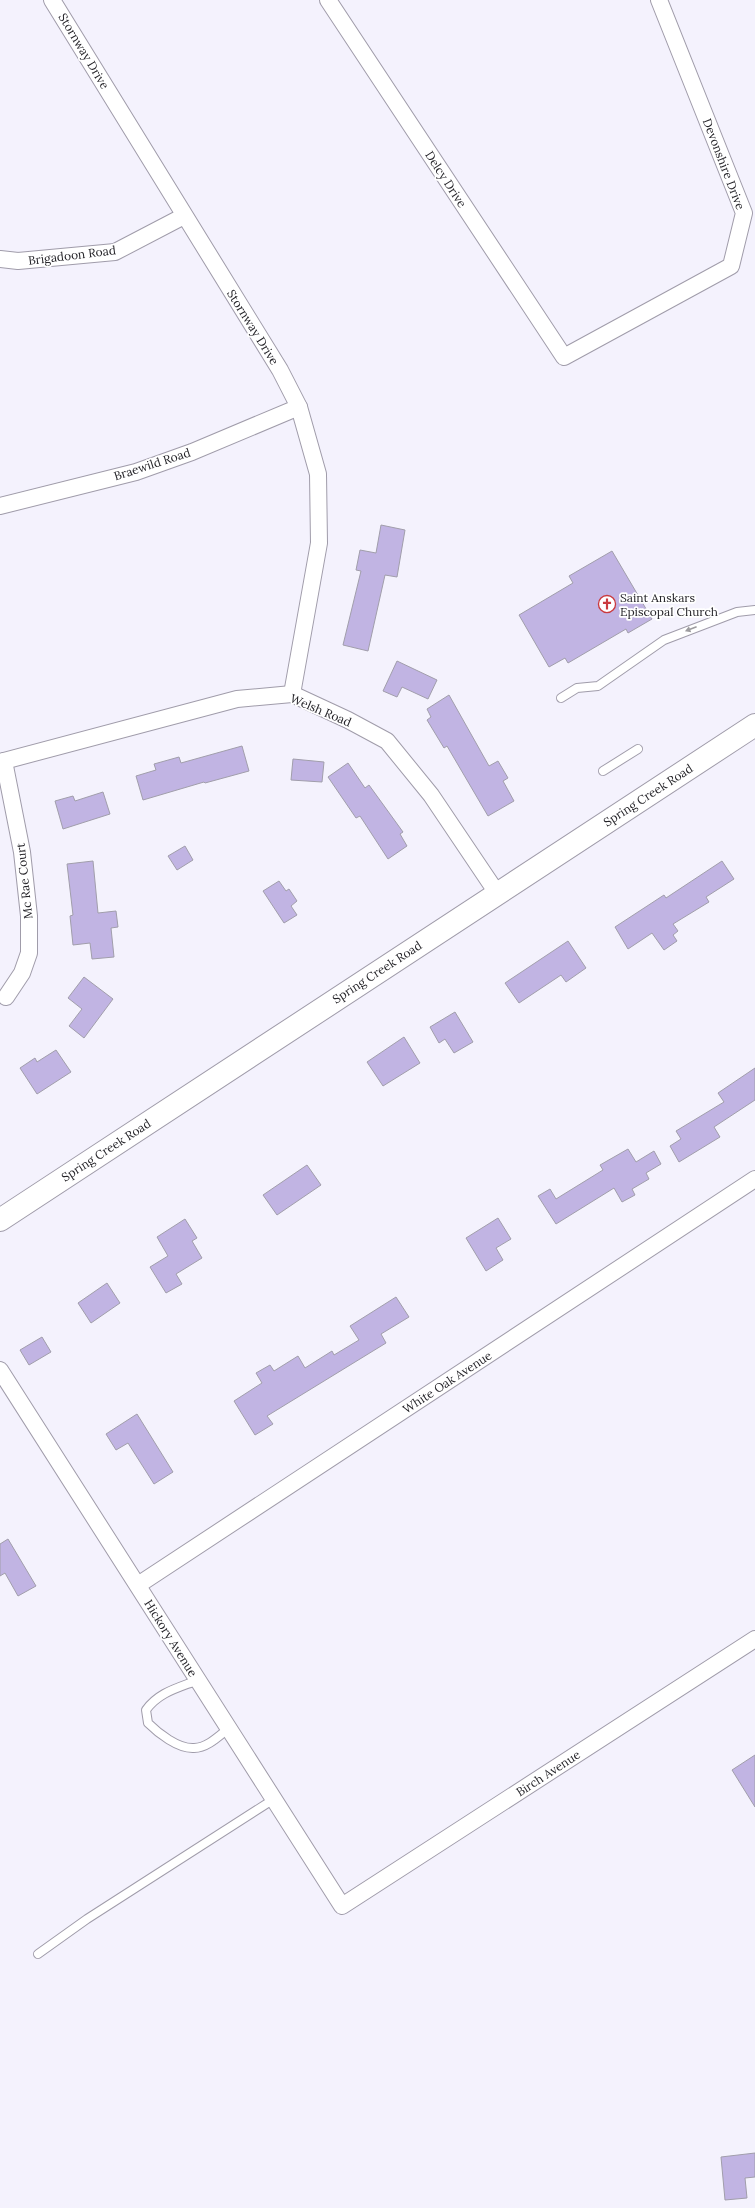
<svg xmlns="http://www.w3.org/2000/svg" width="755" height="2208" viewBox="0 0 755 2208" font-family="Lora,serif">
  <rect width="100%" height="100%" fill="#f4f2fd"/>
  <g fill="#c1b4e3" stroke="#a19eab">
    <path d="M 381,525 L 405,530 L 397,577 L 385,575 L 368,651 L 343,645 L 361,571 L 356,570 L 360,550 L 376,553 Z"/>
    <path d="M 612,551 L 652,619 L 628,633 L 626,629 L 568,663 L 565,658 L 549,667 L 519,615 L 573,583 L 569,576 Z"/>
    <path d="M 397,661 L 437,680 L 428,699 L 402,687 L 397,697 L 383,691 Z"/>
    <path d="M 449,695 L 489,766 L 498,761 L 508,778 L 503,781 L 514,801 L 488,816 L 447,746 L 444,748 L 427,720 L 431,717 L 427,709 Z"/>
    <path d="M 242,746 L 249,771 L 205,783 L 204,782 L 143,800 L 136,776 L 156,770 L 154,764 L 179,757 L 181,763 Z"/>
    <path d="M 293,759 L 324,762 L 322,782 L 291,780 Z"/>
    <path d="M 348,763 L 365,788 L 369,785 L 403,832 L 400,834 L 407,846 L 388,859 L 360,816 L 356,818 L 328,777 Z"/>
    <path d="M 103,792 L 110,814 L 63,829 L 55,801 L 73,796 L 75,801 Z"/>
    <path d="M 185,846 L 193,860 L 177,870 L 168,856 Z"/>
    <path d="M 93,861 L 98,913 L 116,911 L 118,927 L 111,928 L 114,957 L 92,959 L 90,943 L 73,945 L 70,916 L 73,915 L 67,864 Z"/>
    <path d="M 722,861 L 734,879 L 706,897 L 709,902 L 673,924 L 678,931 L 673,935 L 677,941 L 664,950 L 652,933 L 628,949 L 615,927 L 664,895 L 666,898 Z"/>
    <path d="M 279,881 L 286,891 L 289,889 L 297,901 L 291,906 L 297,915 L 284,923 L 263,891 Z"/>
    <path d="M 568,941 L 586,968 L 566,982 L 561,975 L 519,1003 L 505,983 Z"/>
    <path d="M 84,977 L 113,999 L 84,1038 L 69,1026 L 82,1009 L 68,998 Z"/>
    <path d="M 455,1012 L 473,1042 L 454,1053 L 445,1039 L 439,1043 L 430,1027 Z"/>
    <path d="M 404,1037 L 420,1063 L 383,1086 L 367,1062 Z"/>
    <path d="M 56,1050 L 71,1072 L 37,1094 L 20,1068 L 35,1058 L 37,1062 Z"/>
    <path d="M 755,1068 L 755,1100 L 714,1127 L 720,1137 L 679,1162 L 670,1146 L 681,1139 L 676,1131 L 724,1102 L 718,1093 Z"/>
    <path d="M 628,1149 L 636,1162 L 654,1151 L 661,1164 L 646,1173 L 649,1179 L 632,1189 L 635,1195 L 622,1202 L 614,1188 L 556,1224 L 538,1196 L 550,1189 L 556,1199 L 603,1170 L 600,1165 Z"/>
    <path d="M 307,1165 L 321,1185 L 277,1215 L 263,1195 Z"/>
    <path d="M 498,1218 L 511,1239 L 496,1248 L 503,1260 L 486,1271 L 466,1238 Z"/>
    <path d="M 185,1219 L 197,1238 L 192,1241 L 202,1258 L 176,1274 L 182,1284 L 166,1293 L 150,1267 L 168,1256 L 157,1237 Z"/>
    <path d="M 107,1283 L 120,1303 L 91,1323 L 78,1303 Z"/>
    <path d="M 396,1297 L 409,1317 L 381,1334 L 386,1343 L 267,1416 L 273,1424 L 255,1435 L 234,1401 L 262,1383 L 256,1373 L 270,1365 L 274,1371 L 298,1356 L 305,1368 L 332,1351 L 334,1355 L 359,1340 L 350,1326 Z"/>
    <path d="M 42,1337 L 51,1352 L 29,1365 L 20,1350 Z"/>
    <path d="M 137,1414 L 173,1472 L 154,1484 L 128,1443 L 116,1450 L 106,1434 Z"/>
    <path d="M 8,1539 L 36,1586 L 18,1596 L 5,1573 L 0,1576 L 0,1544 Z"/>
    <path d="M 755,1755 L 755,1807 L 732,1770 Z"/>
    <path d="M 755,2153 L 755,2177 L 745,2178 L 747,2198 L 725,2200 L 721,2157 Z"/>
  </g>
  <g fill="none" stroke-linecap="round" stroke-linejoin="round">
    <g stroke="#a09caa" stroke-width="10">
      <g id="lane">
        <path d="M 561,698 L 577,688 L 598,686 L 664,640 L 737,612 L 755,610"/>
        <path d="M 603,771 L 638,749"/>
        <path d="M 198,1680 C 178,1688 159,1692 146,1710 L 148,1723 C 158,1733 178,1749 194,1748 C 207,1748 219,1736 229,1728"/>
        <path d="M 38,1954 L 87,1919 L 274,1799"/>
      </g>
    </g>
    <g stroke="#a09caa" stroke-width="18">
      <g id="street">
        <path d="M 52,0 L 280,370 L 299,407 L 318,474 L 319,543 L 292,694"/>
        <path d="M 328,0 L 564,357 L 731,266 L 744,213 L 659,0"/>
        <path d="M 0,259 L 18,261 L 115,252 L 184,216"/>
        <path d="M 0,506 L 136,472 L 192,452 L 299,407"/>
        <path d="M 4,761 L 22,852 L 29,916 L 29,953 L 22,973 L 6,997"/>
        <path d="M 0,762 L 237,699 L 292,694 L 348,720 L 387,741 L 431,795 L 497,893"/>
        <path d="M 0,1370 L 342,1906 L 755,1639"/>
        <path d="M 138,1585 L 755,1179"/>
      </g>
    </g>
    <g stroke="#a09caa" stroke-width="24">
      <path id="secondary" d="M 0,1220 L 755,725"/>
    </g>
    <use href="#lane" stroke="#fff" stroke-width="8"/>
    <use href="#street" stroke="#fff" stroke-width="16"/>
    <use href="#secondary" stroke="#fff" stroke-width="22"/>
  </g>
  <defs><path id="oneway-solid" d="M-6-.8H1V-3.2L6.5 0L1 3.2V.8H-6Z"/></defs>
  <use fill="#9d9c9f" href="#oneway-solid" transform="translate(691 629) rotate(159)"/>
  <defs>
    <g id="church-ring" transform="scale(0.9)"><circle r="9.5" fill="#fff" stroke="#ca3a3f" stroke-width="1.5"/><path d="M-1.2-6h2.4v3.5h3.3v2.4h-3.3V6h-2.4V-.1h-3.3v-2.4h3.3Z" fill="#ca3a3f"/></g>
  </defs>
  <g fill-rule="evenodd">
    <use href="#church-ring" x="607" y="604"/>
  </g>
  <g text-anchor="middle" dominant-baseline="central" stroke-width="3.5" stroke-linejoin="round" paint-order="stroke">
    <g font-size="12" fill="#252429" stroke="#fff">
      <text transform="translate(84 51) rotate(59)">Stornway Drive</text>
      <text transform="translate(724 164) rotate(69)">Devonshire Drive</text>
      <text transform="translate(446 179) rotate(57)">Delcy Drive</text>
      <text transform="translate(72 255) rotate(-7)">Brigadoon Road</text>
      <text transform="translate(253 327) rotate(58)">Stornway Drive</text>
      <text transform="translate(152 464) rotate(-18)">Braewild Road</text>
      <text transform="translate(321 710) rotate(23)">Welsh Road</text>
      <text transform="translate(648 795) rotate(-33)">Spring Creek Road</text>
      <text transform="translate(24 881) rotate(-96)">Mc Rae Court</text>
      <text transform="translate(377 972) rotate(-33)">Spring Creek Road</text>
      <text transform="translate(106 1150) rotate(-33)">Spring Creek Road</text>
      <text transform="translate(447 1382) rotate(-33)">White Oak Avenue</text>
      <text transform="translate(171 1638) rotate(58)">Hickory Avenue</text>
      <text transform="translate(548 1773) rotate(-33)">Birch Avenue</text>
    </g>
    <g font-size="12" fill="#252429" stroke="#fff" text-anchor="start">
      <text x="620" y="597">Saint Anskars<tspan x="620" dy="14">Episcopal Church</tspan></text>
    </g>
  </g>
</svg>
